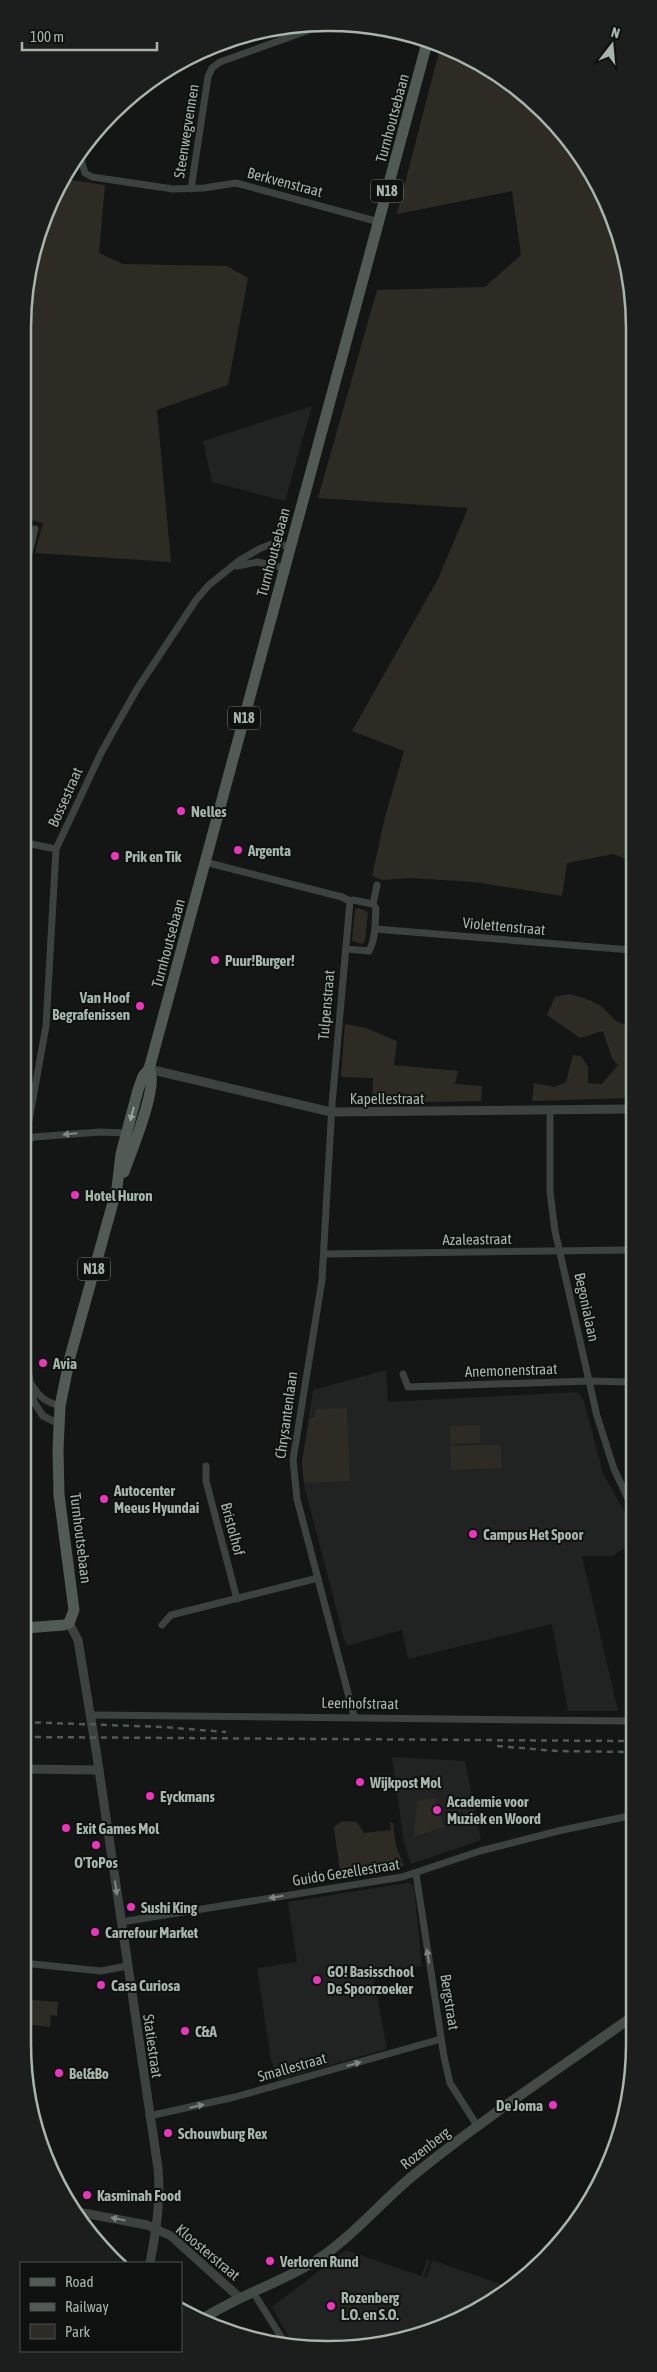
<svg xmlns="http://www.w3.org/2000/svg" width="657" height="2372" viewBox="0 0 657 2372" font-family="'Asap Condensed',sans-serif">
  <rect width="100%" height="100%" fill="#141615"/>
  <g fill="#202322">
    <path d="M 312,406 L 285,501 L 212,482 L 203,441 Z"/>
    <path d="M 386,1370 L 388,1402 L 577,1392 L 583,1398 L 603,1473 L 630,1522 L 630,1545 L 612,1556 L 582,1556 L 618,1711 L 568,1711 L 552,1624 L 408,1659 L 402,1630 L 346,1646 L 304,1485 L 302,1462 L 313,1390 Z"/>
    <path d="M 392,1757 L 465,1761 L 481,1840 L 411,1864 L 404,1843 Z"/>
    <path d="M 407,1883 L 410,1883 L 414,1887 L 422,1966 L 373,1974 L 387,2049 L 278,2080 L 271,2060 L 257,1968 L 297,1962 L 288,1902 Z"/>
    <path d="M 346,2250 L 421,2276 L 427,2259 L 430,2260 L 424,2277 L 426,2278 L 432,2261 L 435,2261 L 503,2285 L 534,2266 L 515,2286 L 408,2339 L 308,2349 L 293,2345 L 272,2307 Z"/>
  </g>
  <g fill="#2e2b25">
    <path d="M 440,48 L 481,63 L 545,112 L 603,193 L 632,289 L 631,861 L 613,854 L 567,863 L 562,896 L 475,882 L 410,878 L 383,880 L 372,876 L 385,817 L 404,751 L 352,731 L 438,579 L 468,508 L 318,498 L 377,290 L 485,287 L 521,255 L 512,191 L 397,214 Z"/>
    <path d="M 71,180 L 105,185 L 99,253 L 123,264 L 227,266 L 248,278 L 228,385 L 157,410 L 171,562 L 35,553 L 43,523 L 31,520 L 27,537 L 28,269 L 65,181 Z"/>
    <path d="M 358,908 L 368,912 L 365,941 L 363,944 L 352,941 L 355,910 Z"/>
    <path d="M 569,994 C 580,997 593,1000 602,1007 C 614,1018 614,1023 631,1026 L 630,1098 L 532,1101 L 534,1083 L 554,1087 L 566,1082 L 573,1055 L 581,1056 L 588,1067 L 588,1083 L 602,1084 L 618,1065 L 612,1058 L 603,1031 L 580,1038 L 547,1015 L 555,997 Z"/>
    <path d="M 345,1024 L 366,1028 L 397,1041 L 394,1065 L 458,1071 L 455,1084 L 482,1086 L 481,1101 L 372,1103 L 373,1078 L 341,1077 Z"/>
    <path d="M 347,1408 L 350,1481 L 304,1483 L 302,1462 L 309,1419 L 315,1417 L 316,1409 Z"/>
    <path d="M 480,1425 L 480,1443 L 450,1444 L 450,1426 Z"/>
    <path d="M 500,1445 L 502,1468 L 451,1470 L 450,1446 Z"/>
    <path d="M 435,1798 L 444,1827 L 414,1837 L 417,1801 Z"/>
    <path d="M 342,1821 L 357,1822 L 364,1833 L 391,1830 L 390,1822 L 393,1823 L 396,1846 L 404,1866 L 387,1872 L 341,1879 L 334,1827 Z"/>
    <path d="M 23,1999 L 58,2002 L 57,2016 L 51,2015 L 50,2027 L 23,2024 Z"/>
  </g>
  <g fill="none" stroke-linecap="round" stroke-linejoin="round">
    <g stroke="#3c423f" stroke-width="7">
      <path d="M 79,153 L 85,173 L 92,177 L 173,189 L 204,188 L 236,183 L 379,222"/>
      <path d="M 191,189 L 208,77 L 212,68 L 220,62 L 315,28"/>
      <path d="M 27,561 L 35,529"/>
      <path d="M 237,566 L 257,562 L 285,568"/>
      <path d="M 26,843 L 56,849"/>
      <path d="M 205,862 L 342,897 L 350,901 L 353,900 L 373,904"/>
      <path d="M 350,901 L 332,1104 L 322,1280 L 293,1460 L 297,1499 L 354,1716"/>
      <path d="M 373,904 L 377,885"/>
      <path d="M 375,929 L 631,950"/>
      <path d="M 346,949 L 369,951 C 376,938 375,923 376,908 L 373,904"/>
      <path d="M 550,1110 L 550,1192 L 555,1231 L 597,1416 L 614,1469 L 630,1503"/>
      <path d="M 25,1141 L 34,1137 L 100,1132 L 127,1133"/>
      <path d="M 25,1143 L 46,1026 L 56,849 L 102,751 L 137,689 L 196,600 L 209,585 L 240,560 L 261,548 L 275,543 L 291,547"/>
      <path d="M 324,1254 L 630,1250"/>
      <path d="M 25,1354 L 34,1402 L 43,1416 L 59,1424"/>
      <path d="M 403,1374 L 408,1387 L 589,1381 L 630,1382"/>
      <path d="M 32,1385 C 39,1397 46,1402 60,1406"/>
      <path d="M 206,1466 L 206,1481 L 237,1599"/>
      <path d="M 162,1625 L 171,1615 L 318,1578"/>
      <path d="M 90,1715 L 629,1721"/>
      <path d="M 416,1874 L 444,2057 L 450,2083 L 478,2127"/>
      <path d="M 121,1922 L 402,1877 L 480,1851 L 558,1831 L 629,1816"/>
      <path d="M 23,1963 L 101,1971 L 127,1966"/>
      <path d="M 149,2116 L 235,2097 L 441,2039"/>
      <path d="M 253,2292 L 285,2343"/>
    </g>
    <g stroke="#3c423f" stroke-width="9">
      <path d="M 149,1069 L 331,1112 L 630,1109"/>
      <path d="M 69,1623 L 78,1640 L 96,1750 L 158,2168 C 161,2201 156,2231 150,2263"/>
      <path d="M 23,1769 L 99,1770"/>
      <path d="M 78,2212 L 147,2225 L 171,2236 L 240,2298"/>
    </g>
    <path stroke="#434b46" stroke-width="10" d="M 201,2320 C 241,2293 288,2281 327,2253 C 359,2230 384,2199 415,2174 C 483,2119 557,2070 629,2019"/>
    <g stroke="#515a55" stroke-width="11">
      <path d="M 124,1172 C 130,1154 160,1084 149,1069"/>
      <path d="M 24,1628 L 64,1625 L 69,1623 L 74,1610 L 59,1495 L 58,1450 L 60,1406 L 70,1357 L 117,1188 L 121,1154 L 138,1090 L 143,1076 L 149,1069 L 155,1047 L 427,43"/>
    </g>
    <g stroke="#515a55" stroke-width="2.5" stroke-dasharray="6 5" stroke-linecap="butt">
      <path d="M 24,1722 L 163,1727 L 226,1732"/>
      <path d="M 24,1737 L 629,1741"/>
      <path d="M 497,1746 L 557,1751 L 629,1752"/>
    </g>
  </g>
  <defs><path id="oneway-solid" d="M-6-.8H1V-3.2L6.5 0L1 3.2V.8H-6Z" transform="scale(1.25)"/></defs>
  <use fill="#95a49a" href="#oneway-solid" transform="translate(132 1114) rotate(105)"/>
  <g fill="#7c8880">
    <use href="#oneway-solid" transform="translate(70 1134) rotate(175)"/>
    <use href="#oneway-solid" transform="translate(116 1888) rotate(82)"/>
    <use href="#oneway-solid" transform="translate(276 1897) rotate(171)"/>
    <use href="#oneway-solid" transform="translate(428 1956) rotate(-99)"/>
    <use href="#oneway-solid" transform="translate(354 2064) rotate(-16)"/>
    <use href="#oneway-solid" transform="translate(197 2106) rotate(-13)"/>
    <use href="#oneway-solid" transform="translate(118 2219) rotate(-168)"/>
  </g>
  <g fill="#ee34bf" stroke="#0f1110" stroke-width="2">
    <circle cx="181" cy="811" r="5"/>
    <circle cx="238" cy="850" r="5"/>
    <circle cx="115" cy="856" r="5"/>
    <circle cx="215" cy="960" r="5"/>
    <circle cx="140" cy="1006" r="5"/>
    <circle cx="75" cy="1195" r="5"/>
    <circle cx="43" cy="1363" r="5"/>
    <circle cx="104" cy="1499" r="5"/>
    <circle cx="473" cy="1534" r="5"/>
    <circle cx="360" cy="1782" r="5"/>
    <circle cx="150" cy="1796" r="5"/>
    <circle cx="437" cy="1810" r="5"/>
    <circle cx="66" cy="1828" r="5"/>
    <circle cx="96" cy="1845" r="5"/>
    <circle cx="131" cy="1907" r="5"/>
    <circle cx="95" cy="1932" r="5"/>
    <circle cx="317" cy="1980" r="5"/>
    <circle cx="101" cy="1985" r="5"/>
    <circle cx="185" cy="2031" r="5"/>
    <circle cx="59" cy="2073" r="5"/>
    <circle cx="553" cy="2105" r="5"/>
    <circle cx="168" cy="2133" r="5"/>
    <circle cx="87" cy="2195" r="5"/>
    <circle cx="270" cy="2261" r="5"/>
    <circle cx="331" cy="2306" r="5"/>
  </g>
  <g text-anchor="middle" dominant-baseline="central" stroke-width="4" stroke-linejoin="round" paint-order="stroke">
    <g fill="#0f1110" stroke="#79847c" stroke-width="1">
      <rect x="371" y="179.5" width="32" height="23" rx="4"/>
      <rect x="228" y="706.5" width="32" height="23" rx="4"/>
      <rect x="78" y="1257.5" width="32" height="23" rx="4"/>
    </g>
    <g font-size="14" font-weight="bold" fill="#a6b6ab">
      <text x="387" y="191">N18</text>
      <text x="244" y="718">N18</text>
      <text x="94" y="1269">N18</text>
    </g>
    <g font-size="15" fill="#a6b6ab" stroke="#0f1110">
      <text transform="translate(392 118) rotate(-75)">Turnhoutsebaan</text>
      <text transform="translate(186 131) rotate(-81)">Steenwegvennen</text>
      <text transform="translate(285 182) rotate(15)">Berkvenstraat</text>
      <text transform="translate(273 552) rotate(-75)">Turnhoutsebaan</text>
      <text transform="translate(65 797) rotate(-66)">Bossestraat</text>
      <text transform="translate(504 926) rotate(5)">Violettenstraat</text>
      <text transform="translate(168 943) rotate(-75)">Turnhoutsebaan</text>
      <text transform="translate(326 1005) rotate(-85)">Tulpenstraat</text>
      <text x="387" y="1098">Kapellestraat</text>
      <text transform="translate(477 1239) rotate(-1)">Azaleastraat</text>
      <text transform="translate(587 1307) rotate(78)">Begonialaan</text>
      <text transform="translate(511 1370) rotate(-2)">Anemonenstraat</text>
      <text transform="translate(286 1415) rotate(-82)">Chrysantenlaan</text>
      <text transform="translate(233 1529) rotate(75)">Bristolhof</text>
      <text transform="translate(81 1538) rotate(83)">Turnhoutsebaan</text>
      <text transform="translate(360 1703) rotate(1)">Leenhofstraat</text>
      <text transform="translate(346 1872) rotate(-9)">Guido Gezellestraat</text>
      <text transform="translate(450 2002) rotate(81)">Bergstraat</text>
      <text transform="translate(153 2046) rotate(82)">Statiestraat</text>
      <text transform="translate(292 2067) rotate(-16)">Smallestraat</text>
      <text transform="translate(425 2148) rotate(-38)">Rozenberg</text>
      <text transform="translate(208 2252) rotate(40)">Kloosterstraat</text>
    </g>
    <g font-size="15" font-weight="bold" fill="#a6b6ab" stroke="#0f1110" text-anchor="start">
      <text x="191" y="811">Nelles</text>
      <text x="248" y="850">Argenta</text>
      <text x="125" y="856">Prik en Tik</text>
      <text x="225" y="960">Puur!Burger!</text>
      <text x="130" y="997" text-anchor="end">Van Hoof<tspan x="130" dy="17">Begrafenissen</tspan></text>
      <text x="85" y="1195">Hotel Huron</text>
      <text x="53" y="1363">Avia</text>
      <text x="114" y="1490">Autocenter<tspan x="114" dy="17">Meeus Hyundai</tspan></text>
      <text x="483" y="1534">Campus Het Spoor</text>
      <text x="370" y="1782">Wijkpost Mol</text>
      <text x="160" y="1796">Eyckmans</text>
      <text x="447" y="1801">Academie voor<tspan x="447" dy="17">Muziek en Woord</tspan></text>
      <text x="76" y="1828">Exit Games Mol</text>
      <text x="96" y="1862" text-anchor="middle">O'ToPos</text>
      <text x="141" y="1907">Sushi King</text>
      <text x="105" y="1932">Carrefour Market</text>
      <text x="327" y="1971">GO! Basisschool<tspan x="327" dy="17">De Spoorzoeker</tspan></text>
      <text x="111" y="1985">Casa Curiosa</text>
      <text x="195" y="2031">C&amp;A</text>
      <text x="69" y="2073">Bel&amp;Bo</text>
      <text x="543" y="2105" text-anchor="end">De Joma</text>
      <text x="178" y="2133">Schouwburg Rex</text>
      <text x="97" y="2195">Kasminah Food</text>
      <text x="280" y="2261">Verloren Rund</text>
      <text x="341" y="2297">Rozenberg<tspan x="341" dy="17">L.O. en S.O.</tspan></text>
    </g>
  </g>
  <path d="M0 0H657V2372H0ZM328 31H329A297 297 0 0 1 626 328V2044A297 297 0 0 1 329 2341H328A297 297 0 0 1 31 2044V328A297 297 0 0 1 328 31Z" fill="#1b1e1c" fill-rule="evenodd"/>
  <path fill="none" stroke="#a6b6ab" stroke-width="2.5" d="M328 31H329A297 297 0 0 1 626 328V2044A297 297 0 0 1 329 2341H328A297 297 0 0 1 31 2044V328A297 297 0 0 1 328 31Z"/>
  <rect x="20" y="2262" width="162" height="90" fill="#0f1110" stroke="#4b534e"/>
  <rect x="30" y="2278" width="25" height="8" fill="#515a55" stroke="#4b534e"/>
  <text x="65" y="2287" font-size="15" fill="#a6b6ab">Road</text>
  <rect x="30" y="2303" width="25" height="8" fill="#515a55" stroke="#4b534e"/>
  <text x="65" y="2312" font-size="15" fill="#a6b6ab">Railway</text>
  <rect x="30" y="2324" width="25" height="15" fill="#2e2b25" stroke="#4b534e"/>
  <text x="65" y="2337" font-size="15" fill="#a6b6ab">Park</text>
  <g transform="translate(612 45) rotate(16)" stroke="#0f1110" stroke-width="4" paint-order="stroke">
  <path d="M0-4L9 19L0 12L-9 19Z" fill="#a6b6ab"/>
  <text y="-8" font-size="14" font-weight="bold" text-anchor="middle" fill="#a6b6ab">N</text>
  </g>
  <path d="M22 42v8h135v-8" fill="none" stroke="#a6b6ab" stroke-width="2.5"/>
  <text x="30" y="42" font-size="15" fill="#a6b6ab" stroke="#0f1110" stroke-width="4" paint-order="stroke">100 m</text>
</svg>
